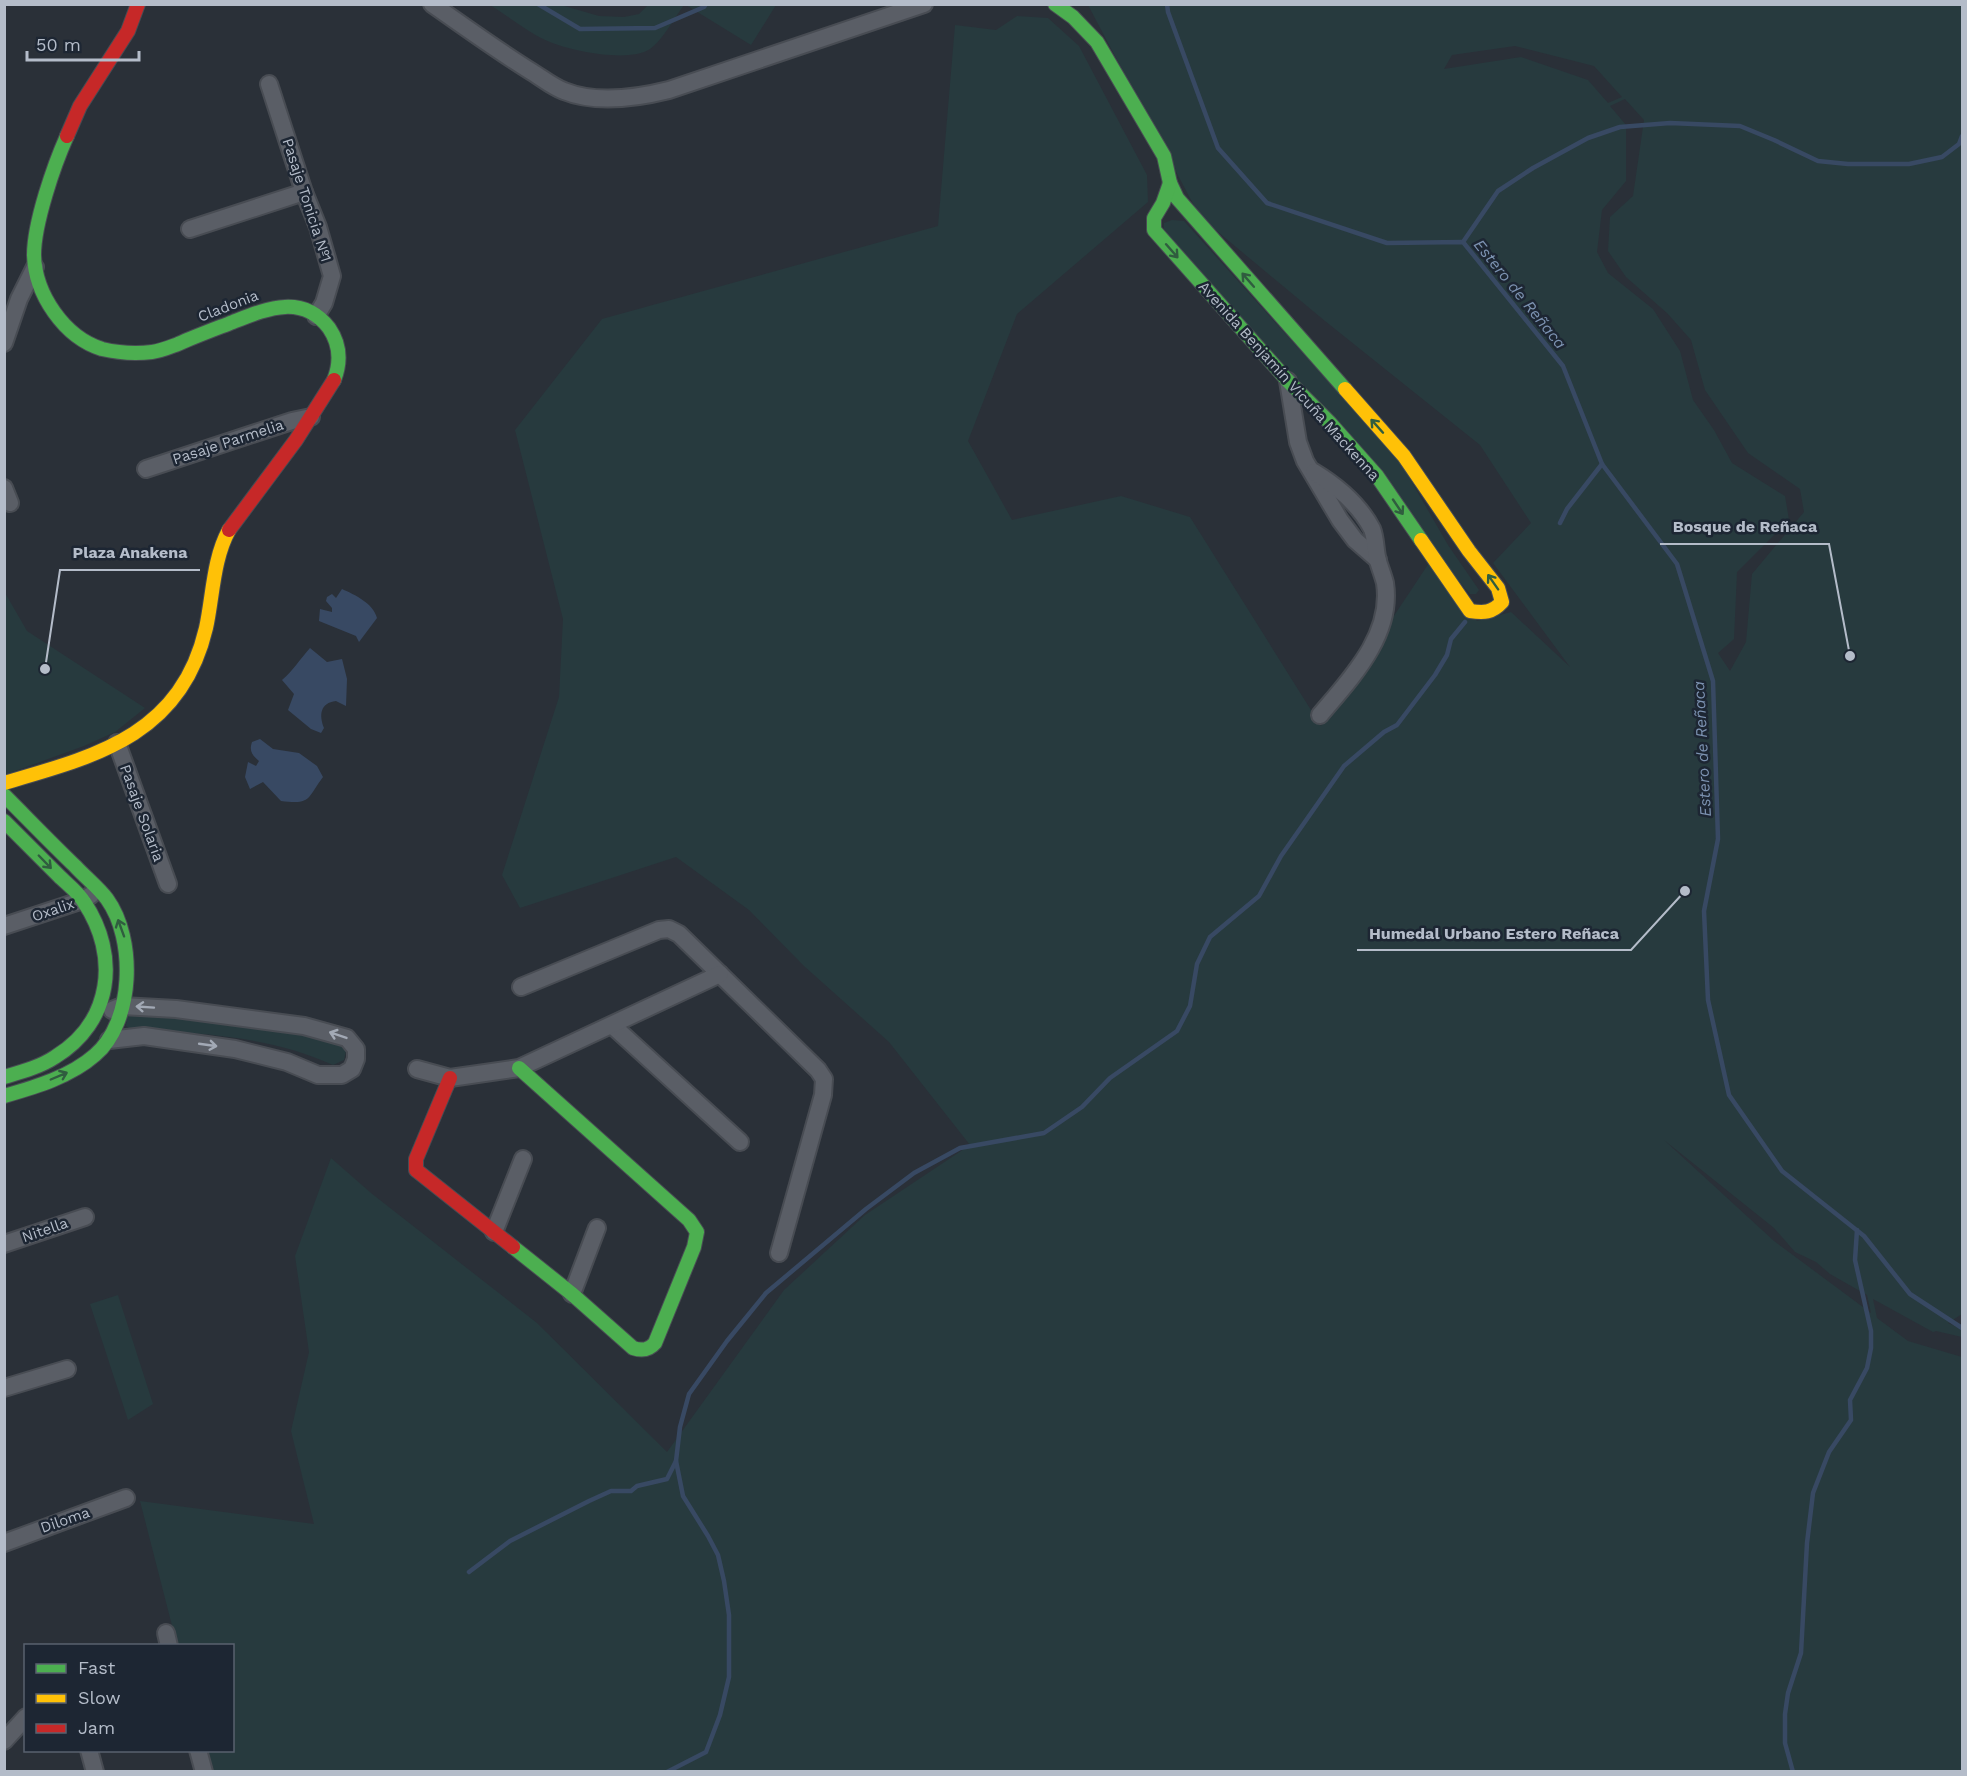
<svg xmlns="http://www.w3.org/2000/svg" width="1967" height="1776" viewBox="0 0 1967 1776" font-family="'Work Sans',sans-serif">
  <rect width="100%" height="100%" fill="#2a3038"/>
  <g fill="#273a3e" fill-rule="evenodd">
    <path d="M 490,5 L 561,5 L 599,16 L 624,17 L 639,14 L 648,5 L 684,5 C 675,17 662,41 650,49 C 629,63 572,51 550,42 C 530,34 508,16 490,5 Z"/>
    <path d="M 686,5 L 776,5 L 751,45 Z"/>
    <path d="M 1088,5 L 1962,5 L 1962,1314 L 1948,1323 L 1962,1329 L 1962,1337 L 1936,1331 L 1933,1332 L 1873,1299 L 1877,1318 L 1908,1341 L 1962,1357 L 1962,1771 L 211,1771 L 205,1751 L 232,1750 L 232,1646 L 177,1645 L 140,1501 L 314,1524 L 291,1431 L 309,1352 L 295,1256 L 331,1158 L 371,1193 L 537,1323 L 667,1452 L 784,1290 L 865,1215 L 970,1145 L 889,1042 L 804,966 L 749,910 L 676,857 L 520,908 L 502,875 L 559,697 L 563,619 L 515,430 L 602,319 L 938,226 L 955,25 L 996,30 L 1017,16 L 1048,18 L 1079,46 L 1147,175 L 1148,202 L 1017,314 L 968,441 L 1012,520 L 1121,496 L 1190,517 L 1321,726 L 1429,563 L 1477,621 L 1511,612 L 1570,667 L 1493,563 L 1531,523 L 1480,445 L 1325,321 L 1200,217 ZM 1515,46 L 1594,66 L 1622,97 L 1608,103 L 1588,80 L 1521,57 L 1444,69 L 1452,55 ZM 1625,99 L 1644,120 L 1633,196 L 1610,217 L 1608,251 L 1626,277 L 1667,313 L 1691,340 L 1705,390 L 1748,453 L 1800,489 L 1804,512 L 1752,574 L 1746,642 L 1730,671 L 1718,653 L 1734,639 L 1737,572 L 1789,520 L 1785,496 L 1732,463 L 1714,430 L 1693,400 L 1680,351 L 1653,309 L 1608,273 L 1597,252 L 1602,210 L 1626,181 L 1626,125 L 1610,106 ZM 1664,1140 L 1774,1228 L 1795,1252 L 1816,1262 L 1830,1274 L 1867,1295 L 1871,1313 L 1774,1241 Z"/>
    <path d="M 1172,220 L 1184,221 L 1399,460 L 1448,545 L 1479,590 L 1476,594 L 1470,594 L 1164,232 L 1164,223 Z"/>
    <path d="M 4,591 L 27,631 L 145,708 L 115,732 L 84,746 L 4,775 Z"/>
    <path d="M 141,1013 L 239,1024 L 339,1042 L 346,1051 L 344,1060 L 333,1065 C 271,1036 198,1033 131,1029 L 126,1026 L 127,1016 Z"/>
    <path d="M 118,1295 L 153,1404 L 128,1420 L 90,1304 Z"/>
  </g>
  <g fill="#384963">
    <path d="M 342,589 C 355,595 373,603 377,618 L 359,642 L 356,636 L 319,621 L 320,609 L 332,612 L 332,608 L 326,601 L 327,597 L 332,594 L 336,598 Z"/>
    <path d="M 310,648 L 327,662 L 342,659 L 347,679 L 346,706 L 336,701 C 320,703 319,715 324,728 L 321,733 L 311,729 L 288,710 L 294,694 L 282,680 C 293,671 300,659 310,648 Z"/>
    <path d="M 260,739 L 273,749 L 299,753 L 317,766 L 323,777 C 307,798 312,805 281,801 L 263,782 L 250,789 L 245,777 L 248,762 L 256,766 L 259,761 C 252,755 249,751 252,742 Z"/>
  </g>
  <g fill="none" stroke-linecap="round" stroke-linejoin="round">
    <g stroke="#384963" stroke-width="4.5">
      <path d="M 538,4 L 580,29 L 655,28 L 704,7 L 706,4"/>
      <path d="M 1167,4 L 1168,12 L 1218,148 L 1267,203 L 1387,243 L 1463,242 L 1563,366 L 1602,464 L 1677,564 L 1713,681 L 1718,839 L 1704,911 L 1708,1000 L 1729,1095 L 1782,1171 L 1864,1236 L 1910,1294 L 1962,1328"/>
      <path d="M 1463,242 L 1498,191 L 1533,168 L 1588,138 L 1620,127 L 1670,123 L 1740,126 L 1774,140 L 1818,161 L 1848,164 L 1909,164 L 1942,157 L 1959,144 L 1962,136"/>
      <path d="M 1560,523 L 1567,509 L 1602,464"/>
      <path d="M 469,1572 L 510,1541 L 589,1501 L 611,1491 L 631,1491 L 637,1486 L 667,1479 L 676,1461"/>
      <path d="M 667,1772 L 706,1752 L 720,1715 L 729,1677 L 729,1615 L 724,1581 L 718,1555 L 708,1536 L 683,1496 L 676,1461 L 680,1427 L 689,1394 L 727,1341 L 766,1293 L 866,1209 L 914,1173 L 960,1148 L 1044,1133 L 1082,1107 L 1110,1078 L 1177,1031 L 1190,1006 L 1197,964 L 1210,937 L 1259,896 L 1281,856 L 1344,766 L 1384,732 L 1397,725 L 1435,675 L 1447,655 L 1451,639 L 1465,622"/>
      <path d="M 1793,1772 L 1785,1743 L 1785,1714 L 1788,1693 L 1801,1653 L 1807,1543 L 1813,1493 L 1829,1452 L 1851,1420 L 1850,1400 L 1867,1368 L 1871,1348 L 1871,1331 L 1855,1260 L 1857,1230"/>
    </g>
    <g stroke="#484c53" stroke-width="20">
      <g id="street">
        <path d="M 432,4 C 465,27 498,51 532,72 C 542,78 553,87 564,91 C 596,104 637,98 669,90 L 924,4"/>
        <path d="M 269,84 L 304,192 L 318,227 L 332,276 L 324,303 L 316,316"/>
        <path d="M 190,229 L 304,192"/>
        <path d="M 4,343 L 19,299 L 35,267"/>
        <path d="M 1288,381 L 1298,442 L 1305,461 L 1340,520 L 1355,540 L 1378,560"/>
        <path d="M 146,469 L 292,421 L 311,417"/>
        <path d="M 1314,472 C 1337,486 1359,504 1372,529 C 1376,539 1375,551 1378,561 C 1380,568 1383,575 1385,583 C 1393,635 1351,678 1320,715"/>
        <path d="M 4,488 L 10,503"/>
        <path d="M 117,743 L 168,884"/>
        <path d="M 4,926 L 83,900 L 91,895"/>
        <path d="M 521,987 L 659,930 L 669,929 L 679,934 L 818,1070 L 824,1079 L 823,1095 L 779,1253"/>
        <path d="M 613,1026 L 740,1142"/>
        <path d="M 109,1040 L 144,1036 L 235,1049 L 287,1062 L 318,1075 L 342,1075 L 352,1069 L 356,1059 L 356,1049 L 347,1038 L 304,1026 L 176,1009 L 122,1006 L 112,1010"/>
        <path d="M 417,1069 L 450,1078 L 519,1068 L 720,974"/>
        <path d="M 494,1232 L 523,1159"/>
        <path d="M 4,1244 L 85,1217"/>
        <path d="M 572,1294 L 597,1228"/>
        <path d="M 4,1388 L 67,1369"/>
        <path d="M 4,1543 L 126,1498"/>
        <path d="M 166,1633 L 169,1646"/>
        <path d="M 4,1741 L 26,1717"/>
        <path d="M 89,1750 L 95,1772"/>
        <path d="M 198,1750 L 204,1772"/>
      </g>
    </g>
    <g stroke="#484c53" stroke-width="16">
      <g id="fast">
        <path d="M 1055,4 L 1073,17 L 1097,42 L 1164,156 L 1170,183 L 1177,198 L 1345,389"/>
        <path d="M 67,136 C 54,165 34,223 34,255 C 35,294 64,337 102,349 C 119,353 135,354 152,352 C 161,351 170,347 178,344 C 196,336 215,329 233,322 C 266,309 302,293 329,328 C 340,344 341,362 334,380"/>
        <path d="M 1170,183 L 1163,203 L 1154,218 L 1154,230 L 1288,381 L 1330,423 L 1377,476 L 1421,540"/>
        <path d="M 4,795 C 28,819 51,843 75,866 C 85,877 98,887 107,899 C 136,939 134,1022 95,1055 C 70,1077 35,1087 4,1096"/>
        <path d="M 4,821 C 22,839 41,858 59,876 C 67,884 78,892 84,902 C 120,956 112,1022 55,1057 C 40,1067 21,1072 4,1077"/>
        <path d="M 513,1247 L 572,1294 L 633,1348 C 642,1351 649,1350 655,1343 L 694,1247 L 697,1232 L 689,1220 L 519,1068"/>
      </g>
    </g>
    <g stroke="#484c53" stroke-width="16">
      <g id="slow">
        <path d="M 1345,389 L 1404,456 L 1469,551 L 1498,588 L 1502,602 C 1492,613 1484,613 1470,611 L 1421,540"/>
        <path d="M 4,783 C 97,756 181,735 206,628 C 213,596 213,559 229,530"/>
      </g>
    </g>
    <g stroke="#484c53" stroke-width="16">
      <g id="jam">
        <path d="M 67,136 L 80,106 L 128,31 L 138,4"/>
        <path d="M 229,530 L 296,440 L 334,380"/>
        <path d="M 450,1078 L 416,1159 L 416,1170 L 513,1247"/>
      </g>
    </g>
    <use href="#street" stroke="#5a5e66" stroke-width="16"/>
    <use href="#fast" stroke="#4caf50" stroke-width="14"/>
    <use href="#slow" stroke="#ffc107" stroke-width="14"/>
    <use href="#jam" stroke="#c62828" stroke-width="14"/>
  </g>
  <defs><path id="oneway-shaft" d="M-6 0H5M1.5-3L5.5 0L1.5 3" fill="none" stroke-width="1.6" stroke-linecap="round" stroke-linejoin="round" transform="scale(1.5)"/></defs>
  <g stroke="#305d3f">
    <use href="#oneway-shaft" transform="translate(1172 251) rotate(49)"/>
    <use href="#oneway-shaft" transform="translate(1248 280) rotate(-131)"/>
    <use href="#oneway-shaft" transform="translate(1377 426) rotate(-132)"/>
    <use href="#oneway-shaft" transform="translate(1398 507) rotate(56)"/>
    <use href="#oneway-shaft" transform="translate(1493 582) rotate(-125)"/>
    <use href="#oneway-shaft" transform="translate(45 862) rotate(46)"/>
    <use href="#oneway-shaft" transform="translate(121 928) rotate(-110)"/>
    <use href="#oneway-shaft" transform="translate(59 1076) rotate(-23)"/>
  </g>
  <g stroke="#a2a9b5">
    <use href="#oneway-shaft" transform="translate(145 1007) rotate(-176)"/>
    <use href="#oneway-shaft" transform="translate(338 1035) rotate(-161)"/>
    <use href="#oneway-shaft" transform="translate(208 1045) rotate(8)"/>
  </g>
  <g text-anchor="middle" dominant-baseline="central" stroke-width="5" stroke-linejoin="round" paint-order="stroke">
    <g font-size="15" fill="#b4bcc9" stroke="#1d2633">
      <text transform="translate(307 200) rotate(72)">Pasaje Tonicia Nº1</text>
      <text transform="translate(228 306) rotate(-21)">Cladonia</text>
      <text transform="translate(1289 381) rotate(48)">Avenida Benjamín Vicuña Mackenna</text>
      <text transform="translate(228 442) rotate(-18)">Pasaje Parmelia</text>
      <text transform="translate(142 813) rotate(70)">Pasaje Solaria</text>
      <text transform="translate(53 910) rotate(-19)">Oxalix</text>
      <text transform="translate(45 1230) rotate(-19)">Nitella</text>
      <text transform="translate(65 1520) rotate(-19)">Diloma</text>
    </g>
    <g font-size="16" font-style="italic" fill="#7c92b1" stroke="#1d2633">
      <text transform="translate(1520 294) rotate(51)">Estero de Reñaca</text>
      <text transform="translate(1702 749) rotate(-93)">Estero de Reñaca</text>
    </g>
  </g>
  <path fill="none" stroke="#b4bcc9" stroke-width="2" d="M1850 656L1829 544H1660M45 669L60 570H200M1685 891L1631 950H1357"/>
  <g fill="#b4bcc9" stroke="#1d2633" stroke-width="2">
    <circle cx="1850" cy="656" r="6"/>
    <circle cx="45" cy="669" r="6"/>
    <circle cx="1685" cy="891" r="6"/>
  </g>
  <g font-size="16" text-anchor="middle" font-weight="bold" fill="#b4bcc9" stroke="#1d2633" stroke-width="5" stroke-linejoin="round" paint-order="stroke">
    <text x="1745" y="532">Bosque de Reñaca</text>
    <text x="130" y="558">Plaza Anakena</text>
    <text x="1494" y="939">Humedal Urbano Estero Reñaca</text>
  </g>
  <rect width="1967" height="1776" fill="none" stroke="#b4bcc9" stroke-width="12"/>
  <rect x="24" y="1644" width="210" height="108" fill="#1d2633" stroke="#59626f" stroke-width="1.5"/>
  <rect x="36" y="1664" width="30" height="9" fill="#4caf50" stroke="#59626f" stroke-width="1.5"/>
  <text x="78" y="1674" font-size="18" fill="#b4bcc9">Fast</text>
  <rect x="36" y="1694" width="30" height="9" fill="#ffc107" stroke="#59626f" stroke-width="1.5"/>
  <text x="78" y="1704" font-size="18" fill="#b4bcc9">Slow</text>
  <rect x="36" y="1724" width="30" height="9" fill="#c62828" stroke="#59626f" stroke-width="1.5"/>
  <text x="78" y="1734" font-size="18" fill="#b4bcc9">Jam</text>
  <path d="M27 51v9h112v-9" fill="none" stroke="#b4bcc9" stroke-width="3"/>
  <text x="36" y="51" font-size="18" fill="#b4bcc9" stroke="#1d2633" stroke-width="4.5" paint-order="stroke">50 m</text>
</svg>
